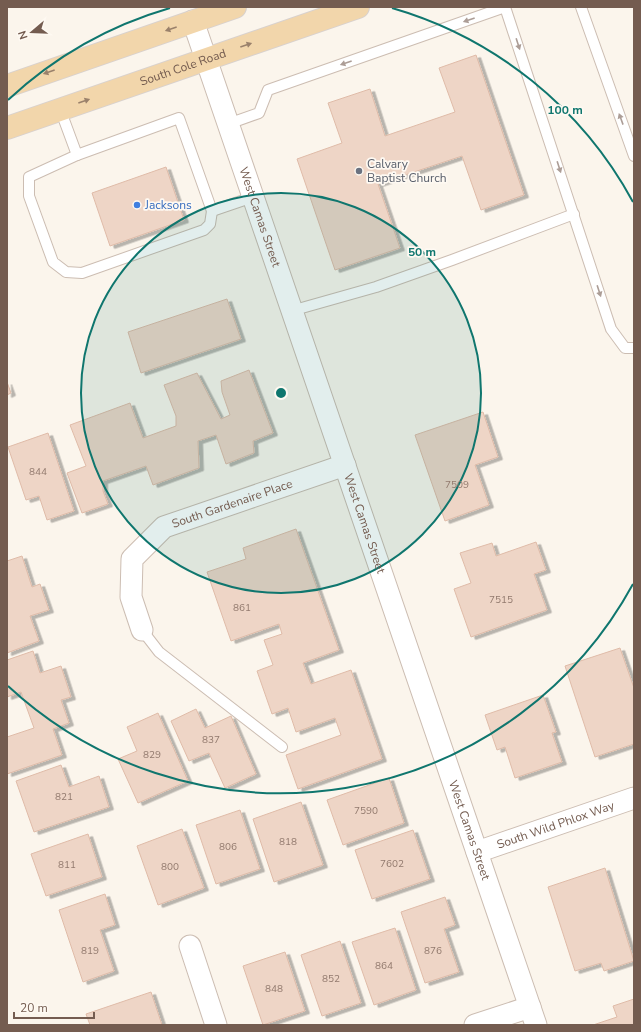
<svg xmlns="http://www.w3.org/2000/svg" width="641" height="1032" viewBox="0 0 641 1032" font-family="'Nunito Sans',sans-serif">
  <defs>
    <filter id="shadow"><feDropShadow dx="4.5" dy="2.5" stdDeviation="0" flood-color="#0004"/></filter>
  </defs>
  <rect width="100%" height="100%" fill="#fbf5ec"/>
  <g fill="#eed5c6" stroke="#dfbba8" filter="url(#shadow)">
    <path d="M 476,55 L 524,195 L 481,210 L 462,156 L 378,184 L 400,248 L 335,270 L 297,159 L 342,143 L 328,103 L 370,89 L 385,136 L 455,112 L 439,68 Z"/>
    <path d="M 166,167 L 184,220 L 110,246 L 92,193 Z"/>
    <path d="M 227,299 L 241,339 L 141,373 L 128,332 Z"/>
    <path d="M 249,370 L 273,433 L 253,441 L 254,453 L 226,464 L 216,435 L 198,441 L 199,468 L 153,485 L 146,466 L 103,481 L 103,491 L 108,504 L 82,513 L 67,473 L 86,466 L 70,425 L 130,403 L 143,438 L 176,426 L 176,416 L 164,385 L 197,373 L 221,419 L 230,415 L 222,392 L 221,381 Z"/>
    <path d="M 7,382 L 11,393 L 7,395 Z"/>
    <path d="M 483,412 L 498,457 L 475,465 L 489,505 L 445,521 L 415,435 Z"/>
    <path d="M 48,433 L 74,511 L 47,520 L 39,496 L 26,500 L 8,447 Z"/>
    <path d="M 296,529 L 339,650 L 303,663 L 311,684 L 351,670 L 382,759 L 298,789 L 286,755 L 341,735 L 335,718 L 296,732 L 288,708 L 272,714 L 257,671 L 273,665 L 264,640 L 282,634 L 279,624 L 231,641 L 207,572 L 246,559 L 243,548 Z"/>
    <path d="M 536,542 L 546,570 L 534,574 L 547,610 L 471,637 L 454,589 L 471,583 L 460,553 L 492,543 L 496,556 Z"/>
    <path d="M 22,556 L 32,587 L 40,584 L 49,610 L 30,616 L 39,641 L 7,653 L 7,561 Z"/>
    <path d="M 620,648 L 634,688 L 634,744 L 595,757 L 565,666 Z"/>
    <path d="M 33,651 L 40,673 L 61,666 L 71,697 L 61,700 L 69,723 L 53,729 L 62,755 L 7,774 L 7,737 L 34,728 L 21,692 L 7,697 L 7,660 Z"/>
    <path d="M 543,695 L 556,732 L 552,733 L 562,762 L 515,778 L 505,747 L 497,750 L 485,715 Z"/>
    <path d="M 196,709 L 205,728 L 231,716 L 256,774 L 225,788 L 209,753 L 189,761 L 171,721 Z"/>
    <path d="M 158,713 L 188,781 L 138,803 L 118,759 L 137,751 L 127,727 Z"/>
    <path d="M 61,765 L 69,787 L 99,776 L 109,807 L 34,832 L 16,781 Z"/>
    <path d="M 389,778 L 404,823 L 343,845 L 327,800 Z"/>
    <path d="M 301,802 L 323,865 L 274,882 L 253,819 Z"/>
    <path d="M 240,810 L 260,869 L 216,884 L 196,825 Z"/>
    <path d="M 182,829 L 204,888 L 158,905 L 137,846 Z"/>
    <path d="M 413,830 L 430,879 L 372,899 L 355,850 Z"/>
    <path d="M 88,834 L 102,877 L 46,896 L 31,854 Z"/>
    <path d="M 605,868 L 634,961 L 604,971 L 601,963 L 575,971 L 548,887 Z"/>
    <path d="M 105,894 L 115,925 L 100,930 L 114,971 L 83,982 L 59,910 Z"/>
    <path d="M 445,897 L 455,925 L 444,929 L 459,972 L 425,983 L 401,912 Z"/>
    <path d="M 395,928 L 416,990 L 374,1005 L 352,942 Z"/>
    <path d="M 340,941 L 361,1003 L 322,1016 L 301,955 Z"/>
    <path d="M 285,952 L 305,1011 L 263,1025 L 243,966 Z"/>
    <path d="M 151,992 L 162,1025 L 90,1025 L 86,1014 Z"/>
    <path d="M 634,999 L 634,1025 L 593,1025 L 617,1017 L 613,1006 Z"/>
  </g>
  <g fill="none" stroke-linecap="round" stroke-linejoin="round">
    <g stroke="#ccbdb2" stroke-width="12">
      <g id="service">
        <path d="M 505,7 L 611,329 L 625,348 L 634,348"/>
        <path d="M 581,7 L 634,156"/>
        <path d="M 60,109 L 77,155 L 179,118 L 212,211 L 253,197"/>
        <path d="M 228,124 L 259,113 L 268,90 L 505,7"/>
        <path d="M 77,155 L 29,177 L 29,196 L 53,262 L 66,272 L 82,273 L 204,230 L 210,224 L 212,211"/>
        <path d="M 291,311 L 376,287 L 452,260 L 574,214"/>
        <path d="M 142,630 L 159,652 L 282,747"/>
      </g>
    </g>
    <g stroke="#ccbdb2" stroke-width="23">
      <g id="minor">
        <path id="s1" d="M 193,21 L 536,1025"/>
        <path id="s2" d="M 142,630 L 131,597 L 132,559 L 164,527 L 345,465"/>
        <path id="s3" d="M 477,852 L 634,798"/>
        <path d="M 190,946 L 216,1025"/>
        <path d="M 475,1025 L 530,1007"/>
      </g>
    </g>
    <g stroke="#d8d1ce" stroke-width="24">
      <g id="primary">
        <path d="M 7,86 L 235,7"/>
        <path id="s4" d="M 7,128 L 358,7"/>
      </g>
    </g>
    <use href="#service" stroke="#fff" stroke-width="10"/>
    <use href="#minor" stroke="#fff" stroke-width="21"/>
    <use href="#primary" stroke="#f2d6ab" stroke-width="22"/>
  </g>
  <defs><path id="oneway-solid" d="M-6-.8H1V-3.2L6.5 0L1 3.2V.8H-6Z"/></defs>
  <g fill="#ac9d96">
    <use href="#oneway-solid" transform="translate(469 20) rotate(161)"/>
    <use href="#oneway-solid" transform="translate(518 44) rotate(72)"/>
    <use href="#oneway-solid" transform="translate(346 63) rotate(161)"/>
    <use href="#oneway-solid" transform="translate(621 119) rotate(-110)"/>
    <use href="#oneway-solid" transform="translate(559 167) rotate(72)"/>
    <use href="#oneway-solid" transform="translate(599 291) rotate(72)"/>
  </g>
  <g fill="#9a816b">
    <use href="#oneway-solid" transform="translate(171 29) rotate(161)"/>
    <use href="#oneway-solid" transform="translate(246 45) rotate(-19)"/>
    <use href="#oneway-solid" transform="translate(49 72) rotate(161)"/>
    <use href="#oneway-solid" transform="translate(84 101) rotate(-19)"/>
  </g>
  <circle cx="281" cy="393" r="200" fill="#0f766e" fill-opacity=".12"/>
  <g fill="none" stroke="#0f766e" stroke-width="2">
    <circle cx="281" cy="393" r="200"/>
    <path d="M633 584A401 401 0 0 1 8 686M8 100A401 401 0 0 1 170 8M392 8A401 401 0 0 1 633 202"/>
  </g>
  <circle fill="#6b7280" stroke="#fef9f2" stroke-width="1.5" cx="359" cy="171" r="4"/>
  <circle fill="#3f7fe0" stroke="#fef9f2" stroke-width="1.5" cx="137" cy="205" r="4"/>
  <g text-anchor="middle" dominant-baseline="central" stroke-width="3.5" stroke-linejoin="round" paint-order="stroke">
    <g font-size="10" fill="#927a6e">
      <text x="38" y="472">844</text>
      <text x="457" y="485">7509</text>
      <text x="501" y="600">7515</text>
      <text x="242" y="608">861</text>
      <text x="211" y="740">837</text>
      <text x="152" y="755">829</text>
      <text x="64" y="797">821</text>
      <text x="366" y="811">7590</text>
      <text x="288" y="842">818</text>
      <text x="228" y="847">806</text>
      <text x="392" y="864">7602</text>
      <text x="67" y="865">811</text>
      <text x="170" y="867">800</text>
      <text x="90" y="951">819</text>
      <text x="433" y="951">876</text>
      <text x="384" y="966">864</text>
      <text x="331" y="979">852</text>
      <text x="274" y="989">848</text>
    </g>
    <g font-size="12" fill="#745c50" stroke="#fef9f2">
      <text stroke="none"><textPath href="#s4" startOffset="186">South Cole Road</textPath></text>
      <text stroke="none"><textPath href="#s1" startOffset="207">West Camas Street</textPath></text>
      <text stroke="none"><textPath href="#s2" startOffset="190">South Gardenaire Place</textPath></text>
      <text stroke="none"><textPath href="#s1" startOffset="531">West Camas Street</textPath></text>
      <text stroke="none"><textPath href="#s3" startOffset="83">South Wild Phlox Way</textPath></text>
      <text stroke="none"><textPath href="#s1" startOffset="855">West Camas Street</textPath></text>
    </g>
    <g font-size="12" fill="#5b616d" stroke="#fef9f2" text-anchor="start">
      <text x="367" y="164">Calvary<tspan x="367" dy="14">Baptist Church</tspan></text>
    </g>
    <g font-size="12" fill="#366cbe" stroke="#fef9f2" text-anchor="start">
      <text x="145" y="205">Jacksons</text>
    </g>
  </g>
  <circle cx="281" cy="393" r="6" fill="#0f766e" stroke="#fef9f2" stroke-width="2"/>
  <g font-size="12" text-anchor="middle" font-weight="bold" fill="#0f766e" stroke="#fef9f2" stroke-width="3.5" stroke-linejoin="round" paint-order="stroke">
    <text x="565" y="114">100 m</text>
    <text x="422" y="256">50 m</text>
  </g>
  <rect width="641" height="1032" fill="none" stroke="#745c50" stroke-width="16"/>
  <g transform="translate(32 32) rotate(251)" stroke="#fef9f2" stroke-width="3" paint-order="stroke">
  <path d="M0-3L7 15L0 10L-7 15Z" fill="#745c50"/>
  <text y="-6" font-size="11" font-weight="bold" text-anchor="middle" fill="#745c50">N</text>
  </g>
  <path d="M14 1012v6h80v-6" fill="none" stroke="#745c50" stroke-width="2"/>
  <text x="20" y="1012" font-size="12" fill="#745c50" stroke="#fef9f2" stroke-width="3" paint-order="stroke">20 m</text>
</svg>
